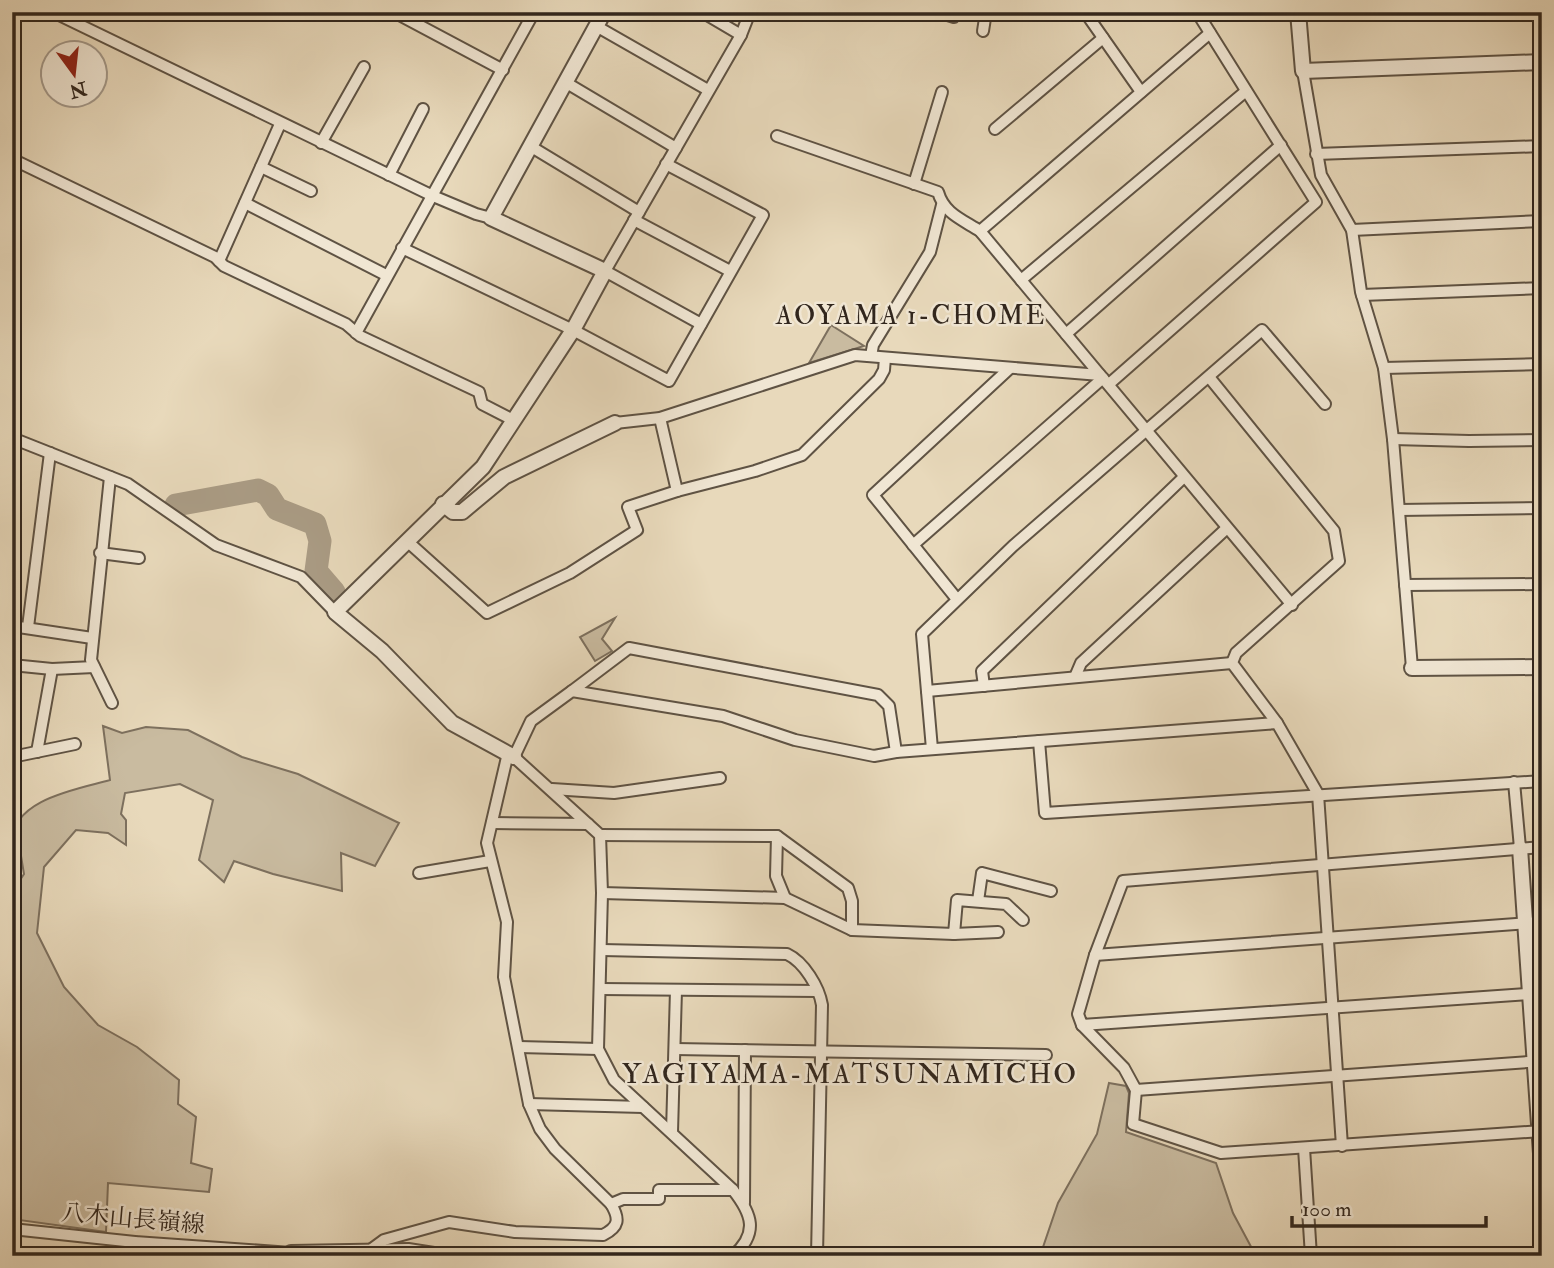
<svg xmlns="http://www.w3.org/2000/svg" width="1554" height="1268" viewBox="0 0 1554 1268" font-family="'IM FELL Double Pica','Noto Serif JP',serif">
  <rect width="100%" height="100%" fill="#e8d9bb"/>
  <filter id="stains"><feTurbulence type="fractalNoise" baseFrequency=".00286" numOctaves="4"/><feColorMatrix values="0 0 0 0 .2 0 0 0 0 .09 0 0 0 0 .02 0 0 0 .5 -.17"/></filter>
  <radialGradient id="worn" r=".72"><stop offset=".6" stop-color="#630" stop-opacity="0"/><stop offset="1" stop-color="#630" stop-opacity=".3"/></radialGradient>
  <g fill="#c9bba0" stroke="#7d705e" stroke-width="2">
    <path d="M 831,325 L 864,346 L 809,363 Z"/>
    <path d="M 615,618 L 602,639 L 612,651 L 595,661 L 580,637 Z"/>
    <path d="M 103,726 L 122,733 L 146,727 L 188,730 L 242,757 L 298,774 L 399,823 L 375,866 L 341,853 L 342,891 L 273,874 L 234,861 L 224,882 L 199,860 L 213,800 L 180,784 L 125,793 L 121,814 L 126,820 L 126,845 L 108,833 L 76,830 L 44,867 L 37,933 L 64,987 L 98,1025 L 137,1047 L 179,1080 L 178,1104 L 196,1117 L 191,1163 L 212,1169 L 209,1192 L 108,1183 L 106,1232 L 12,1219 L 12,892 L 24,874 L 20,850 L 12,842 C 12,799 78,789 110,780 Z"/>
    <path d="M 1109,1083 L 1126,1086 L 1129,1093 L 1126,1132 L 1216,1163 L 1233,1213 L 1256,1256 L 1040,1256 L 1058,1203 L 1097,1134 Z"/>
  </g>
  <g fill="none" stroke-linecap="round" stroke-linejoin="round">
    <path stroke="#aa9c85" stroke-width="23" d="M 176,505 L 258,490 L 268,495 L 277,509 L 315,524 L 320,541 L 316,571 L 334,592"/>
    <g stroke="#5f5344" stroke-width="14">
      <g id="minor">
        <path d="M 37,12 L 55,13 L 433,196 L 476,214 L 491,218"/>
        <path d="M 394,12 L 503,70"/>
        <path d="M 702,12 L 741,35"/>
        <path d="M 938,12 L 954,17"/>
        <path d="M 1085,12 L 1141,92"/>
        <path d="M 596,26 L 708,90"/>
        <path d="M 983,31 L 986,12"/>
        <path d="M 1303,71 L 1321,175 L 1352,230 L 1361,292 L 1384,368 L 1393,439 L 1412,668"/>
        <path d="M 565,82 L 676,148"/>
        <path d="M 995,129 L 1103,38"/>
        <path d="M 777,136 L 938,192 C 944,213 961,219 980,231 L 1292,605"/>
        <path d="M 321,143 L 364,67"/>
        <path d="M 530,146 L 639,212"/>
        <path d="M 1316,154 L 1542,146"/>
        <path d="M 12,159 L 215,257 L 224,266 L 346,324 L 360,336 L 479,392 L 482,404 L 513,420"/>
        <path d="M 261,167 L 311,191"/>
        <path d="M 389,175 L 423,109"/>
        <path d="M 914,184 L 942,92"/>
        <path d="M 245,203 L 386,275"/>
        <path d="M 634,220 L 730,271"/>
        <path d="M 1352,230 L 1542,221"/>
        <path d="M 980,231 L 1210,33"/>
        <path d="M 402,248 L 573,330 L 669,381 L 763,215 L 666,164"/>
        <path d="M 219,261 L 280,124"/>
        <path d="M 1021,280 L 1246,91"/>
        <path d="M 1362,295 L 1542,288"/>
        <path d="M 701,324 L 605,271 L 741,35 L 750,12"/>
        <path d="M 356,333 L 534,12"/>
        <path d="M 1066,334 L 1281,145"/>
        <path d="M 871,356 L 873,345 L 930,252 L 942,205"/>
        <path d="M 1384,368 L 1542,364"/>
        <path d="M 1209,377 L 1334,531 L 1339,561 L 1236,653 L 1232,663 L 1277,723"/>
        <path d="M 1109,384 L 1316,202 L 1197,12"/>
        <path d="M 660,418 L 677,491"/>
        <path d="M 615,423 L 660,418 L 855,355 L 1100,375"/>
        <path d="M 12,438 L 128,484 L 216,545 L 301,577 L 335,612"/>
        <path d="M 1393,439 L 1469,441 L 1542,440"/>
        <path d="M 110,477 L 91,660 L 112,703"/>
        <path d="M 1399,510 L 1542,508"/>
        <path d="M 407,541 L 487,613 L 570,573 L 637,530 L 628,507 L 677,491 L 755,471 L 802,455 L 879,379 L 884,370 L 885,358"/>
        <path d="M 913,545 L 1103,378"/>
        <path d="M 100,553 L 139,558"/>
        <path d="M 1405,585 L 1542,584"/>
        <path d="M 956,598 L 873,495 L 1010,368"/>
        <path d="M 12,626 L 92,638"/>
        <path d="M 28,627 L 50,453"/>
        <path d="M 12,665 L 52,669 L 94,667"/>
        <path d="M 1075,677 L 1081,663 L 1227,528"/>
        <path d="M 984,686 L 982,671 L 1184,477"/>
        <path d="M 572,691 L 629,648 L 878,695 L 889,706 L 896,752"/>
        <path d="M 927,691 L 1232,663"/>
        <path d="M 1039,741 L 1045,813 L 1542,781"/>
        <path d="M 932,749 L 922,634 L 1013,546 L 1262,330 L 1325,404"/>
        <path d="M 37,752 L 52,669"/>
        <path d="M 12,757 L 75,744"/>
        <path d="M 1514,782 L 1520,848"/>
        <path d="M 552,789 L 614,793 L 720,778"/>
        <path d="M 492,823 L 588,824"/>
        <path d="M 600,835 L 777,836 L 848,888 L 852,901 L 852,930"/>
        <path d="M 777,836 L 776,876 L 785,898"/>
        <path d="M 1542,847 L 1123,881 L 1095,955 L 1078,1014 L 1082,1025 L 1542,993"/>
        <path d="M 419,873 L 490,861"/>
        <path d="M 602,893 L 785,898 L 852,930 L 954,934 L 957,900 L 1006,904 L 1023,920"/>
        <path d="M 978,901 L 982,873 L 1051,891"/>
        <path d="M 954,934 L 998,932"/>
        <path d="M 602,950 L 787,954 C 804,962 819,987 822,1005 L 817,1256"/>
        <path d="M 1095,955 L 1542,922"/>
        <path d="M 601,989 L 817,991"/>
        <path d="M 1082,1025 L 1124,1068 L 1136,1090 L 1133,1124 L 1221,1153 L 1542,1131"/>
        <path d="M 519,1047 L 598,1049"/>
        <path d="M 675,1049 L 1046,1055"/>
        <path d="M 1136,1090 L 1542,1061"/>
        <path d="M 529,1104 L 643,1107"/>
        <path d="M 672,1132 L 676,990"/>
        <path d="M 1304,1148 L 1311,1256"/>
        <path d="M 744,1203 L 745,1050"/>
        <path d="M 611,1204 L 623,1199 L 659,1199 L 659,1190 L 733,1190"/>
        <path d="M 12,1229 L 135,1242 L 291,1253"/>
        <path d="M 369,1251 L 384,1240 L 449,1222 L 515,1232 L 603,1235 C 619,1227 620,1219 611,1204 L 555,1149 L 540,1129 L 529,1104 L 504,977 L 507,922 L 487,843 L 508,753"/>
        <path d="M 123,1256 L 135,1242"/>
        <path d="M 733,1256 C 759,1233 752,1214 733,1190 L 614,1080 L 598,1049 L 602,893 L 600,835 L 514,757 L 531,721 L 572,691 L 723,716 L 795,740 L 874,756 L 896,752 L 1277,723 L 1318,794 L 1342,1146"/>
      </g>
    </g>
    <g stroke="#5f5344" stroke-width="18">
      <g id="tertiary">
        <path d="M 1298,12 L 1303,71 L 1542,62"/>
        <path d="M 443,504 L 453,512 L 462,512 L 504,477 L 615,423"/>
        <path d="M 1412,668 L 1542,667"/>
        <path d="M 514,757 L 452,723 L 382,651 L 335,612 L 483,467 L 573,330 L 605,271 L 491,218 L 604,12"/>
        <path d="M 1520,848 L 1542,1168"/>
        <path d="M 287,1256 L 291,1253 L 408,1251 L 440,1256"/>
      </g>
    </g>
    <use href="#minor" stroke="#f0e6d3" stroke-width="10"/>
    <use href="#tertiary" stroke="#f0e6d3" stroke-width="14"/>
  </g>
  <g text-anchor="middle" dominant-baseline="central" stroke-width="5" stroke-linejoin="round" paint-order="stroke">
    <g font-size="24" fill="#31261d" stroke="#f0e6d3">
      <text transform="translate(133 1219) rotate(5)">八木山長嶺線</text>
    </g>
    <g font-size="26" letter-spacing="2" fill="#31261d" stroke="#f0e6d3">
      <text x="911" y="316">AOYAMA 1-CHOME</text>
    </g>
    <g font-size="28" letter-spacing="2" fill="#31261d" stroke="#f0e6d3">
      <text x="850" y="1074">YAGIYAMA-MATSUNAMICHO</text>
    </g>
  </g>
  <rect width="1554" height="1268" fill="none" stroke="#e8d9bb" stroke-width="42"/>
  <rect x="14" y="14" width="1526" height="1240" fill="none" stroke="#31261d" stroke-width="3.5"/>
  <rect x="21" y="21" width="1512" height="1226" fill="none" stroke="#31261d" stroke-width="2"/>
  <g transform="translate(74 74) rotate(165)"><circle r="33" fill="#f0e6d3" stroke="#a4998a" stroke-width="2"/>
  <path d="M0-5L12 26L0 18L-12 26Z" fill="#8f2418"/>
  <text y="-10" font-size="19" font-weight="bold" text-anchor="middle" fill="#31261d">N</text>
  </g>
  <path d="M1292 1216v10h194v-10" fill="none" stroke="#31261d" stroke-width="3.5"/>
  <text x="1302" y="1216" font-size="21" fill="#31261d" stroke="#f0e6d3" stroke-width="5" paint-order="stroke">100 m</text>
  <rect width="100%" height="100%" filter="url(#stains)"/>
  <rect width="100%" height="100%" fill="url(#worn)"/>
</svg>
